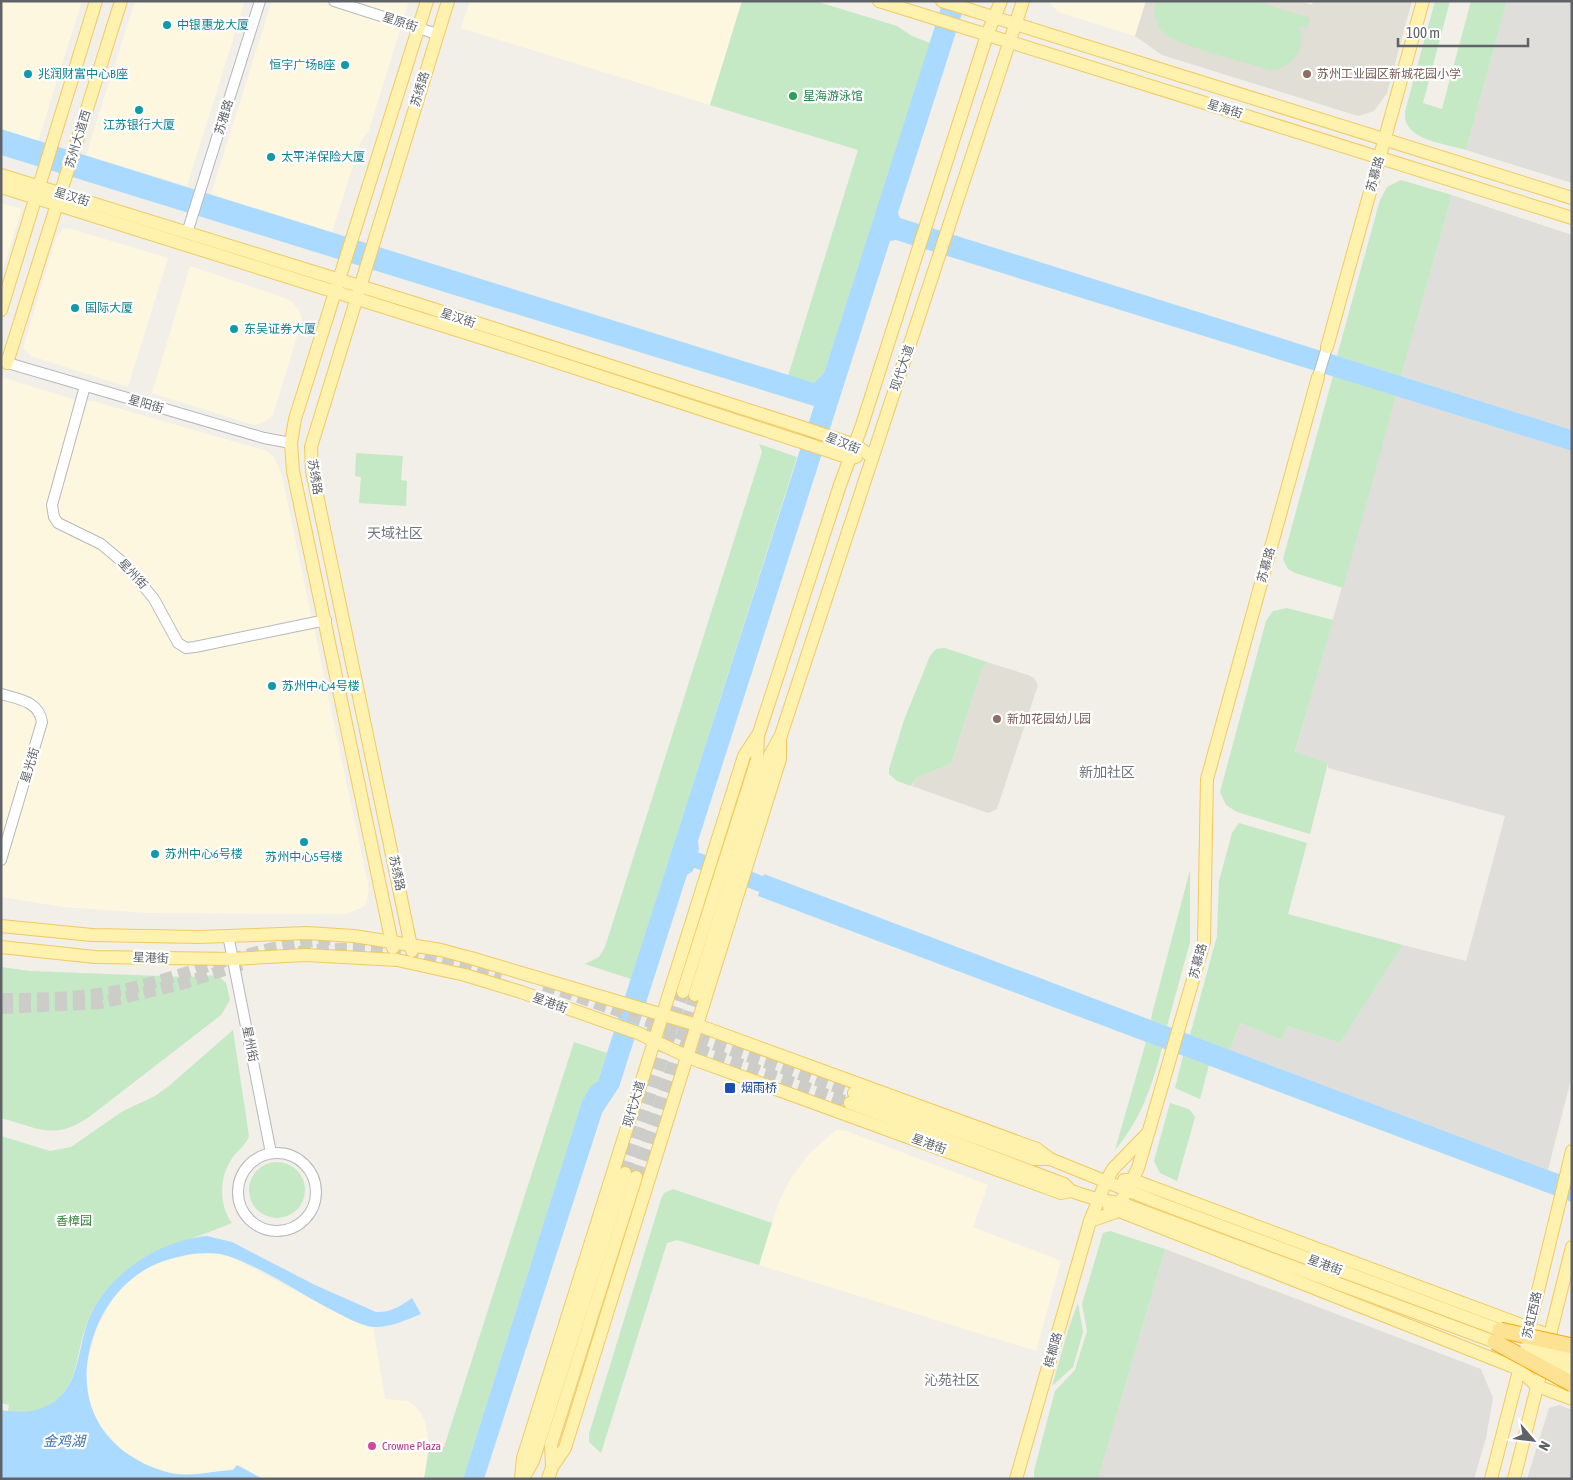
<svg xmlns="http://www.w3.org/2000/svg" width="1573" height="1480" viewBox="0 0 1573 1480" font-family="'Asap Condensed','Noto Sans SC',sans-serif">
  <rect width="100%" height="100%" fill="#f1efe8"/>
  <g fill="#fef7e0">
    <path d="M 1,1 L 82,1 L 38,141 L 1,129 Z"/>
    <path d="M 135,1 L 245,1 L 187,186 L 86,155 Z"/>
    <path d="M 272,1 L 409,1 L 369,130 L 361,141 L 332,232 L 211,194 Z"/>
    <path d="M 470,1 L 742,1 L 710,105 L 461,28 Z"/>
    <path d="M 1048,1 L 1146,1 L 1135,36 L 1058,12 Z"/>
    <path d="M 1,203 L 22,209 L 1,275 Z"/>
    <path d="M 68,228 L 168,258 L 128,387 L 31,356 L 23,348 L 56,238 L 63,229 Z"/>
    <path d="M 190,266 L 282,297 L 291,301 L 300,312 L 302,320 L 273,415 L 263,423 L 253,425 L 152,393 Z"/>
    <path d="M 1,377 L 79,401 L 93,401 L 266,451 L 274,457 L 282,476 L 369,889 L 366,904 L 361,908 L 345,914 L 148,913 L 64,907 L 1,897 Z"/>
    <path d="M 836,1130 L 846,1131 L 988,1185 L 973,1227 L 1061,1261 L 1036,1351 L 759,1265 L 779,1202 L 791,1178 L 809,1154 Z"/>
    <path d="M 193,1254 L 220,1254 L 235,1259 L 345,1317 L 373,1327 L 385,1399 L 408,1401 L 418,1409 L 425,1421 L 429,1444 L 424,1479 L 263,1479 L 241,1466 L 220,1472 L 179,1475 L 149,1466 L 122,1450 L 98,1423 L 90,1406 L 85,1373 L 96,1330 L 114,1297 L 139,1272 L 163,1261 Z"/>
  </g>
  <g fill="#e0deda">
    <path d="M 1507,1 L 1572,1 L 1572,183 L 1466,150 Z"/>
    <path d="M 1452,195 L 1572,235 L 1572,430 L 1401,376 Z"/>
    <path d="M 1396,396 L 1572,451 L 1572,1075 L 1548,1170 L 1230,1050 L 1240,1023 L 1282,1040 L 1287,1026 L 1340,1043 L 1403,945 L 1466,961 L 1505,816 L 1328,768 L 1328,763 L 1295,753 Z"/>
    <path d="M 1165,1249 L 1481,1369 L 1493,1398 L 1486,1438 L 1474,1479 L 1098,1479 Z"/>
    <path d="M 1560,1405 L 1572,1410 L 1572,1479 L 1527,1479 L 1549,1408 Z"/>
  </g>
  <g fill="#e1ded6">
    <path d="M 1146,1 L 1301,1 L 1312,5 L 1313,1 L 1412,1 L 1387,93 L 1374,111 L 1358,116 L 1162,55 L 1135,36 Z"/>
    <path d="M 990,663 L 1028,675 L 1034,678 L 1038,685 L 997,809 L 988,813 L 912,786 L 916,778 L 951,764 L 982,669 L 986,664 Z"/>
  </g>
  <g fill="#c5e8c5">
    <path d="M 742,1 L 815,1 L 897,26 L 912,36 L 930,43 L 824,373 L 814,383 L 788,376 L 858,150 L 710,105 Z"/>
    <path d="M 1155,1 L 1256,1 L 1310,18 L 1307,28 L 1299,26 C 1307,48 1293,69 1270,70 C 1248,63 1178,46 1164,33 C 1155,25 1153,13 1155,1 Z"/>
    <path d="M 1435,1 L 1450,1 L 1423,103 L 1442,109 L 1471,1 L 1507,1 L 1466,150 C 1444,143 1398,140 1406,108 Z"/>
    <path d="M 1401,180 L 1452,195 L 1401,376 L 1337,356 L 1380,200 L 1387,187 Z"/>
    <path d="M 1333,376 L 1396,396 L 1343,588 L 1295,573 L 1288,569 L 1283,559 Z"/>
    <path d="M 759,444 L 797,457 L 631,979 L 585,964 L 599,957 L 605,947 L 762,452 Z"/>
    <path d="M 356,453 L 403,456 L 401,480 L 407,481 L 406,506 L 359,503 L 361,477 L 355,476 Z"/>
    <path d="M 1287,608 L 1333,620 L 1295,752 L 1328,763 L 1310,834 L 1237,812 L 1226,805 L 1220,792 L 1266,621 L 1273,611 Z"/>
    <path d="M 945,648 L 990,663 L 986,664 L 982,669 L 951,764 L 916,778 L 911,786 L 897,781 L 889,774 L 889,769 L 904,720 L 930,656 L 936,649 Z"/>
    <path d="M 1239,823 L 1307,843 L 1288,914 L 1403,945 L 1340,1043 L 1287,1026 L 1282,1040 L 1240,1023 L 1230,1050 L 1190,1035 L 1217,936 L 1219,881 L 1232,833 Z"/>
    <path d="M 1190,870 L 1190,942 L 1167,1026 L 1151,1020 L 1152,1014 Z"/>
    <path d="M 1,967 L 30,971 L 187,977 L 218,975 L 226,983 L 230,1000 L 221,1015 L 89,1117 C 54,1141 39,1128 1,1118 Z"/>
    <path d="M 233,1030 L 249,1136 C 246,1146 236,1151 231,1160 C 219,1178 219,1206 232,1223 C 189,1241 146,1250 112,1285 C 101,1295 92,1309 87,1323 C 75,1353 80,1391 45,1407 C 33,1413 21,1414 8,1411 L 9,1405 L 1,1403 L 1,1136 L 50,1151 L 71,1147 L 123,1111 L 155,1096 L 169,1086 Z"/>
    <path d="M 574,1042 L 607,1053 L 598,1081 L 590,1087 L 582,1101 L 463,1479 L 424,1479 L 429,1449 L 444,1447 Z"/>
    <path d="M 1146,1042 L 1162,1048 C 1152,1086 1141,1119 1115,1150 Z"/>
    <path d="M 1183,1056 L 1209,1065 L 1200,1099 L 1175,1088 Z"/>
    <path d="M 1170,1103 L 1189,1109 L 1195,1117 L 1177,1181 L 1160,1173 L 1154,1161 Z"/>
    <circle cx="277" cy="1190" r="28"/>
    <path d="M 673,1189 L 772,1223 L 759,1265 L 677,1240 L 667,1243 L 601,1453 L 589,1442 L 589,1434 L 661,1199 L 664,1193 Z"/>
    <path d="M 1110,1231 L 1165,1249 L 1098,1479 L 1034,1479 L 1034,1471 L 1055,1391 L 1075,1370 L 1087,1331 L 1082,1304 L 1103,1233 Z"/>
    <path d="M 1078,1303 L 1083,1332 L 1073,1367 L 1052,1386 L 1069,1327 Z"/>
  </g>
  <g fill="#aadaff">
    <path d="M 943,1 L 966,1 L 898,213 L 900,218 L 1572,430 L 1572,451 L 896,240 L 890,241 L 698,841 L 699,849 L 693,871 L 687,875 L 619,1087 L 602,1113 L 484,1479 L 463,1479 L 582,1101 L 590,1087 L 598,1081 L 814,406 L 1,155 L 1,129 L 814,383 L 824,373 Z"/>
    <path d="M 764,874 L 1572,1179 L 1572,1202 L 758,896 Z"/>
    <path d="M 207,1236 L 232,1242 L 315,1285 L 376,1312 C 390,1313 401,1306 412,1298 L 421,1314 C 406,1320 389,1328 373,1327 C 358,1325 342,1315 328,1308 C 300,1293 250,1260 220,1254 C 202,1251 182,1255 164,1261 C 134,1271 111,1295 98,1324 C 70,1389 94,1449 163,1471 C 188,1479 209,1471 233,1470 L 237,1465 L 263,1479 L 1,1479 L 1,1410 C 20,1413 36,1413 52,1403 C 82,1384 77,1343 91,1314 C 111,1272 161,1240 207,1236 Z"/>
  </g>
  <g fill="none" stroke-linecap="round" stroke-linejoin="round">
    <g stroke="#aadaff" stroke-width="16">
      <path d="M 696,860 L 715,867"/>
      <path d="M 738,875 L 761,884"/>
    </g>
    <g stroke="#ccccc8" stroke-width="12" stroke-dasharray="12 6" stroke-linecap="butt">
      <path d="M 299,952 C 369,942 434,957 500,980"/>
      <path d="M 544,985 L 854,1093"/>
      <path d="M 1,999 C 41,999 83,998 123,990 C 194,974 260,944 333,939"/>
      <path d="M 1,1008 L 101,1003 L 181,984 L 246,963"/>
      <path d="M 646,1031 L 850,1103"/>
      <path d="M 625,1173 L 683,992"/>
      <path d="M 636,1177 L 695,995"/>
    </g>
    <g stroke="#b5b8bc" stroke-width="12">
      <g id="minor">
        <path d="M 334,1 L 437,34"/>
        <path d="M 187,233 L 260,1"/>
        <path d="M 1,361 L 264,438 L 291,443"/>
        <path d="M 1318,377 L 1327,347"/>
        <path d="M 85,386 L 52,505 L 54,517 L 58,523 L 101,544 L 126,565 L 154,599 L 178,643 L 186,648 L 195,647 L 326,620"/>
        <path d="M 1,694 C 18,699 39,701 42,722 L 1,860"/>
        <path d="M 228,935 L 271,1153"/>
        <circle cx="277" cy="1192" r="39"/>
      </g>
    </g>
    <g stroke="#f2c960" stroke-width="14">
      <g id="major">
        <path d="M 879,1 L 1572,218"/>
        <path d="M 942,1 L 1572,198"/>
        <path d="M 1,175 L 424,306 L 798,426 L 855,445 L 871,456"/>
        <path d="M 1,187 L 495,342 L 826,450 L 850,458 L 856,457"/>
        <path d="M 1,310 L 96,1"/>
        <path d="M 1327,347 L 1423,1"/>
        <path d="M 7,363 L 121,1"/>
        <path d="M 1,926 L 92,935 L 199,937 L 307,933 L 354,936 L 441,950 L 471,958 L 697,1025 L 1037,1149 L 1050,1159 L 1159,1203 L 1500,1330"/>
        <path d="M 1,947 L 95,957 L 233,959 L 306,955 L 397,960 L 465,975 L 521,992 L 638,1033 L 688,1057 L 1061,1193 L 1071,1191 L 1099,1200 L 1121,1203 L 1495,1342"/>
        <path d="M 393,948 L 293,471 L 291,443 L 295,419 L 427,1"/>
        <path d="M 412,951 L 312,471 L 311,447 L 448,1"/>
        <path d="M 683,992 L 757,760 L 758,736"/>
        <path d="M 695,995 L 770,755 L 781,735 L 1023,1"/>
        <path d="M 854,1093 L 1034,1159 L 1050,1159"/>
        <path d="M 850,1103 L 1064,1184 L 1071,1191"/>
        <path d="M 1124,1180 L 1133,1180 L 1551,1336"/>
        <path d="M 1109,1207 L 1519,1369 L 1537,1386 L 1572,1399"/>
        <path d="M 1090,1221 L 1116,1212 L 1138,1168 L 1204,942 L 1207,779 L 1318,377"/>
        <path d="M 1527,1336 L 1572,1151"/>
        <path d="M 1548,1343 L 1572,1247"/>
        <path d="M 552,1467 L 551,1445 L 636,1177"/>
        <path d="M 524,1477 L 533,1461 L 625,1173"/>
        <path d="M 521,1479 L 523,1458 L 744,756 L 759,733 L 840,485 L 862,425 L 987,35 L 1001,1"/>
        <path d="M 548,1479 L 552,1467 L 565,1448 L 780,759 L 780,740"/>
        <path d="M 1016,1479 L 1090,1221 L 1106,1181 L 1113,1169 L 1146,1135"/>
        <path d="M 1491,1479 L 1521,1363"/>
        <path d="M 1514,1479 L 1539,1379"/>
      </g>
    </g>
    <use href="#minor" stroke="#fff" stroke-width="10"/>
    <use href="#major" stroke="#fff2af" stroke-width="12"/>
    <g stroke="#f2c960" stroke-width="14" stroke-linecap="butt">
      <g id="major-bridge">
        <path d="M 1528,1341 L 1572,1359"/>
        <path d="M 1524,1352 L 1572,1369"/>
      </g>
    </g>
    <g stroke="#f9ab00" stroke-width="17" stroke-linecap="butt">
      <g id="highway-bridge">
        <path d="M 1500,1330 L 1572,1346"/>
        <path d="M 1495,1342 L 1572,1384"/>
      </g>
    </g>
    <use href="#major-bridge" stroke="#fff2af" stroke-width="12"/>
    <use href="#highway-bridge" stroke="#fde293" stroke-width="15"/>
  </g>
  <g fill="#0f9aa8" stroke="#fff" stroke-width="2">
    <circle cx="167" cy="25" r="5"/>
    <circle cx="345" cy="65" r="5"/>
    <circle cx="28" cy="74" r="5"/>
    <circle cx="139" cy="110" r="5"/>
    <circle cx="271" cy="157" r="5"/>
    <circle cx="75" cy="308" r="5"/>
    <circle cx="234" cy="329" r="5"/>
    <circle cx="272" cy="686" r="5"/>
    <circle cx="304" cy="842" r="5"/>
    <circle cx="155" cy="854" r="5"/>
  </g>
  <g fill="#8d6e63" stroke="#fff" stroke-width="2">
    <circle cx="1307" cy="74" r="5"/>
    <circle cx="997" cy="719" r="5"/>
  </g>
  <circle fill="#2e9e5b" stroke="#fff" stroke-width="2" cx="793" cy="96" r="5"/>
  <rect fill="#1a4fb4" stroke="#fff" stroke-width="2" x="724" y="1082" width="12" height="12" rx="2.5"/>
  <circle fill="#d1479c" stroke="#fff" stroke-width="2" cx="372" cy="1446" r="5"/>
  <g text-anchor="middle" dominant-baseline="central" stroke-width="4.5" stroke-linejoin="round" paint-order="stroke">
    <g font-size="12" fill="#5f6368" stroke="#fff">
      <text transform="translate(400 22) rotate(18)">星原街</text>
      <text transform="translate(420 89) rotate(-73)">苏绣路</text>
      <text transform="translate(1225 109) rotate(17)">星海街</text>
      <text transform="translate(224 117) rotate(-73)">苏雅路</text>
      <text transform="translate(78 139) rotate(-73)">苏州大道西</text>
      <text transform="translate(1375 174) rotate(-74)">苏慕路</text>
      <text transform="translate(72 197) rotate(17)">星汉街</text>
      <text transform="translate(458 318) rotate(18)">星汉街</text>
      <text transform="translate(902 368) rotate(-71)">现代大道</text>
      <text transform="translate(146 404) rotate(16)">星阳街</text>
      <text transform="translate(843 443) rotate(22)">星汉街</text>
      <text transform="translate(315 477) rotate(80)">苏绣路</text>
      <text transform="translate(1266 565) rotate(-74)">苏慕路</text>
      <text transform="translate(133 574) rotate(47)">星州街</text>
      <text transform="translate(30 765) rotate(-73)">星光街</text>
      <text transform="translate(397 873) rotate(78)">苏绣路</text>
      <text transform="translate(151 958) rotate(2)">星港街</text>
      <text transform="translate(1198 961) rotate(-75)">苏慕路</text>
      <text transform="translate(550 1003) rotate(20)">星港街</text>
      <text transform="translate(250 1044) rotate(79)">星州街</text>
      <text transform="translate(634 1104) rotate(-73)">现代大道</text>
      <text transform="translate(929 1144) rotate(20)">星港街</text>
      <text transform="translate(1325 1265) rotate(20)">星港街</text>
      <text transform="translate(1532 1315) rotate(-77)">苏虹西路</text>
      <text transform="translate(1053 1350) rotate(-74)">槟榔路</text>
    </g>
    <g font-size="12" fill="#0d838f" stroke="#fff" text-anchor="start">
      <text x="177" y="25">中银惠龙大厦</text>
      <text x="335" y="65" text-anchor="end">恒宇广场B座</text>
      <text x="38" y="74">兆润财富中心B座</text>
      <text x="139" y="125" text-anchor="middle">江苏银行大厦</text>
      <text x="281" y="157">太平洋保险大厦</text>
      <text x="85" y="308">国际大厦</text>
      <text x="244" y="329">东吴证券大厦</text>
      <text x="282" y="686">苏州中心4号楼</text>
      <text x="165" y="854">苏州中心6号楼</text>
      <text x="304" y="857" text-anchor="middle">苏州中心5号楼</text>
    </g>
    <g font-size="12" fill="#785e54" stroke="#fff" text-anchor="start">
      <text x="1317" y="74">苏州工业园区新城花园小学</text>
      <text x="1007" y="719">新加花园幼儿园</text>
    </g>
    <g font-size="12" fill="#27864d" stroke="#fff" text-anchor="start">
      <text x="803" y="96">星海游泳馆</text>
    </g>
    <g font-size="12" fill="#164399" stroke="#fff" text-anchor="start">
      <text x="741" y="1088">烟雨桥</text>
    </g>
    <g font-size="12" fill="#348238" stroke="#fff">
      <text x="74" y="1221">香樟园</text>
    </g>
    <g font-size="12" fill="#b23c85" stroke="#fff" text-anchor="start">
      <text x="382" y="1446">Crowne Plaza</text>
    </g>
    <g font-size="14" fill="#70757a" stroke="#fff">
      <text x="395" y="533">天域社区</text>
      <text x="1107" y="772">新加社区</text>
      <text x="952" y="1380">沁苑社区</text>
    </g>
    <g font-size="14" font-style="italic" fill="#4174aa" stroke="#fff">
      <text x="64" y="1441">金鸡湖</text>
    </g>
  </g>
  <rect width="1573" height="1480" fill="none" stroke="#5f6368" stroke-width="5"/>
  <g transform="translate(1533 1440) rotate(118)" stroke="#ffffff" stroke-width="4" paint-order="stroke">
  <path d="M0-4L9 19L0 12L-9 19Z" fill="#5f6368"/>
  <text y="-8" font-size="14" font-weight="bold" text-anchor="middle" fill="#5f6368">N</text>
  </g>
  <path d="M1398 38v8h130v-8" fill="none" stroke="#5f6368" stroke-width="2.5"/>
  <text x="1406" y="38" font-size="15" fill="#5f6368" stroke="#ffffff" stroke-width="4" paint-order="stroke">100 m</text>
</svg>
